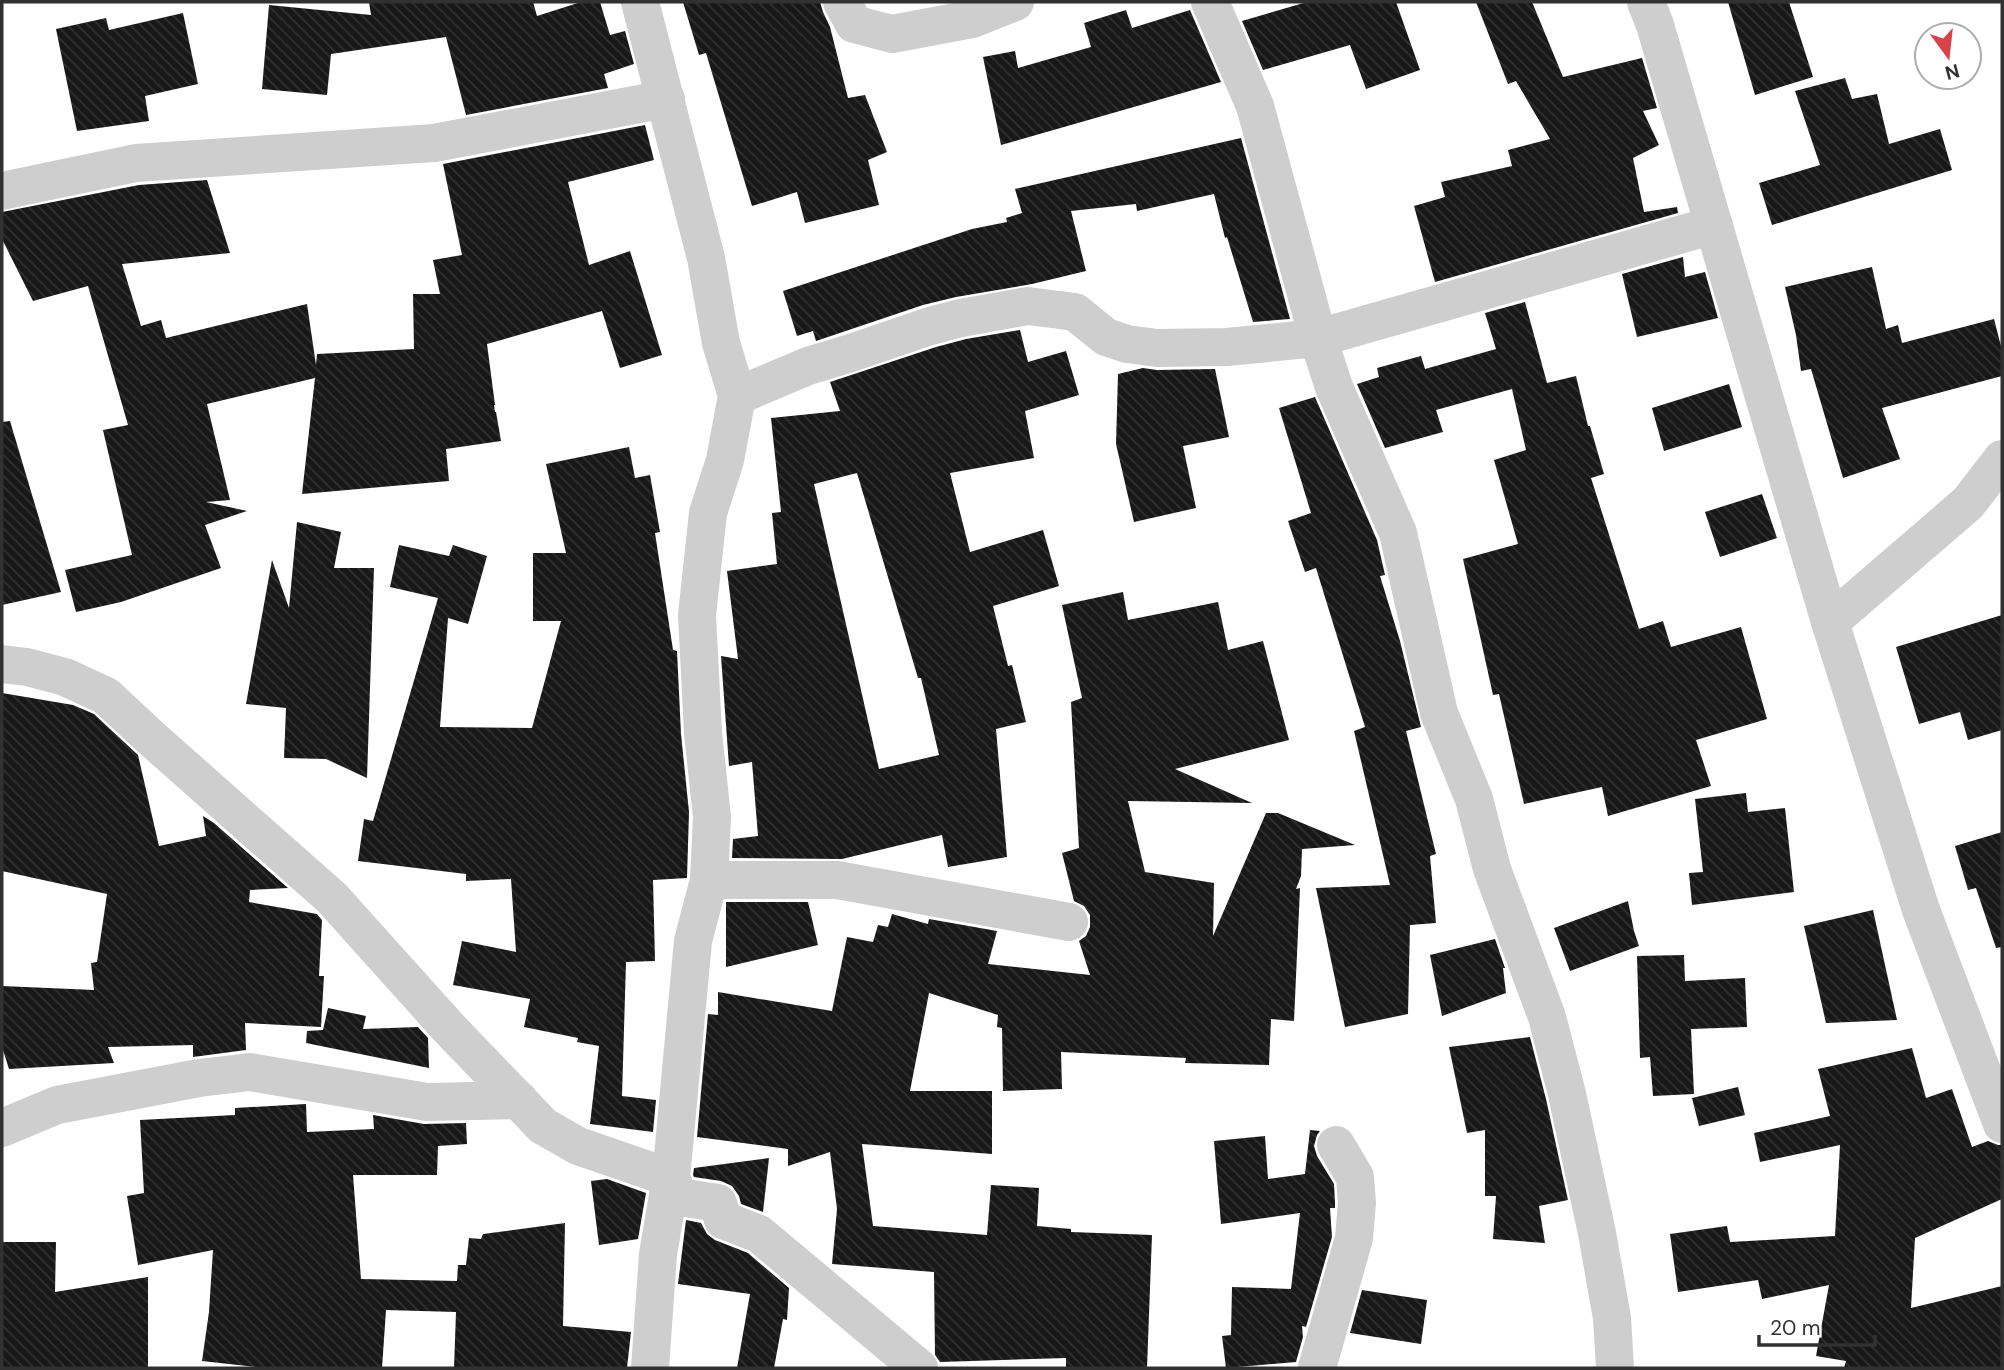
<svg xmlns="http://www.w3.org/2000/svg" width="2004" height="1370" viewBox="0 0 2004 1370" font-family="'DM Sans',sans-serif">
  <defs>
    <pattern id="building-back-hatch" width="6" height="6" patternUnits="userSpaceOnUse" patternTransform="scale(1.75)"><rect width="6" height="6" fill="#181818"/><path d="M-1 5l2 2M0 0l6 6M5-1l2 2" fill="none" stroke="#313131"/></pattern>
  </defs>
  <rect width="100%" height="100%" fill="#fff"/>
  <g fill="url(#building-back-hatch)" fill-rule="evenodd">
    <path d="M 369,2 L 533,2 L 537,16 L 581,2 L 600,2 L 610,35 L 625,31 L 634,64 L 604,74 L 608,88 L 466,115 L 446,37 L 331,54 L 327,95 L 262,89 L 269,5 L 371,15 Z"/>
    <path d="M 683,2 L 820,2 L 823,12 L 830,27 L 848,98 L 865,95 L 887,152 L 868,160 L 879,205 L 805,223 L 797,192 L 752,206 L 706,53 L 699,55 Z"/>
    <path d="M 1307,2 L 1396,2 L 1420,70 L 1366,89 L 1350,45 L 1263,70 L 1242,21 Z"/>
    <path d="M 1476,2 L 1532,2 L 1563,77 L 1642,58 L 1657,108 L 1643,111 L 1659,145 L 1633,158 L 1644,212 L 1677,207 L 1678,213 L 1435,282 L 1414,206 L 1445,197 L 1441,182 L 1512,166 L 1508,150 L 1550,139 L 1516,81 L 1508,84 Z"/>
    <path d="M 1728,2 L 1789,2 L 1813,77 L 1755,95 Z"/>
    <path d="M 1126,10 L 1132,28 L 1190,10 L 1221,82 L 1001,145 L 983,57 L 1015,51 L 1018,68 L 1091,47 L 1084,23 Z"/>
    <path d="M 183,13 L 198,84 L 145,96 L 149,121 L 77,131 L 56,29 L 106,18 L 109,30 Z"/>
    <path d="M 1845,78 L 1852,99 L 1877,94 L 1889,144 L 1940,129 L 1952,170 L 1772,225 L 1759,183 L 1820,165 L 1795,91 Z"/>
    <path d="M 645,125 L 654,160 L 568,182 L 589,265 L 630,251 L 662,355 L 620,368 L 602,311 L 487,344 L 495,405 L 494,405 L 495,412 L 496,412 L 501,441 L 446,449 L 449,481 L 302,494 L 315,378 L 207,404 L 230,500 L 206,502 L 247,511 L 205,525 L 221,568 L 121,602 L 76,612 L 65,570 L 132,555 L 103,430 L 128,425 L 88,286 L 33,301 L 2,239 L 2,212 L 139,185 L 207,180 L 230,253 L 122,264 L 141,326 L 161,320 L 166,338 L 307,304 L 316,365 L 317,354 L 414,349 L 413,294 L 440,294 L 433,260 L 462,255 L 443,164 Z"/>
    <path d="M 1241,138 L 1290,319 L 1253,322 L 1227,237 L 1225,238 L 1214,194 L 1137,211 L 1136,204 L 1071,211 L 1086,271 L 1032,284 L 956,297 L 923,305 L 816,341 L 813,331 L 797,336 L 783,291 L 972,229 L 1007,222 L 1006,218 L 1022,213 L 1015,189 Z"/>
    <path d="M 1683,257 L 1685,277 L 1705,272 L 1718,318 L 1637,337 L 1622,274 Z"/>
    <path d="M 1872,267 L 1886,329 L 1898,325 L 1902,343 L 1994,319 L 2002,350 L 2002,376 L 1882,408 L 1900,459 L 1843,478 L 1811,369 L 1801,371 L 1796,335 L 1785,287 Z"/>
    <path d="M 1525,302 L 1547,383 L 1576,376 L 1588,426 L 1590,426 L 1604,474 L 1591,478 L 1639,629 L 1663,621 L 1671,647 L 1741,627 L 1767,719 L 1696,740 L 1711,786 L 1608,816 L 1602,787 L 1524,804 L 1499,694 L 1493,695 L 1463,559 L 1518,544 L 1494,460 L 1526,450 L 1512,389 L 1436,410 L 1443,432 L 1385,448 L 1357,384 L 1379,377 L 1377,368 L 1421,356 L 1425,369 L 1496,349 L 1485,313 Z"/>
    <path d="M 1020,330 L 1028,362 L 1066,351 L 1079,395 L 1025,411 L 1034,458 L 950,473 L 970,552 L 1043,530 L 1059,586 L 993,606 L 1008,666 L 1012,665 L 1026,722 L 996,729 L 1007,857 L 948,867 L 942,835 L 842,859 L 732,858 L 733,839 L 758,836 L 752,762 L 729,766 L 721,656 L 738,659 L 727,571 L 777,564 L 772,513 L 781,512 L 771,418 L 840,411 L 830,382 L 936,347 L 966,339 ZM 857,473 L 918,678 L 921,678 L 939,755 L 879,769 L 814,484 Z"/>
    <path d="M 1143,368 L 1157,370 L 1215,369 L 1229,437 L 1183,446 L 1196,508 L 1134,522 L 1116,444 L 1118,374 Z"/>
    <path d="M 1729,384 L 1742,427 L 1664,451 L 1652,408 Z"/>
    <path d="M 1315,397 L 1377,540 L 1385,575 L 1380,576 L 1400,641 L 1421,727 L 1406,731 L 1436,854 L 1430,856 L 1436,923 L 1410,925 L 1408,1014 L 1345,1027 L 1316,888 L 1390,885 L 1354,731 L 1365,727 L 1316,568 L 1305,572 L 1288,521 L 1311,513 L 1279,408 Z"/>
    <path d="M 10,421 L 61,592 L 2,605 L 2,422 Z"/>
    <path d="M 629,447 L 635,478 L 650,475 L 660,532 L 655,533 L 673,650 L 677,651 L 681,734 L 689,812 L 687,878 L 653,880 L 655,961 L 626,962 L 622,1096 L 656,1100 L 653,1132 L 590,1124 L 599,1046 L 577,1042 L 578,1038 L 524,1027 L 530,999 L 453,985 L 462,941 L 516,952 L 511,879 L 466,881 L 466,874 L 358,861 L 364,819 L 373,821 L 438,598 L 390,587 L 399,545 L 449,556 L 453,545 L 487,556 L 468,624 L 448,618 L 440,727 L 532,728 L 561,621 L 533,621 L 533,553 L 566,553 L 546,464 Z"/>
    <path d="M 1762,494 L 1777,538 L 1720,557 L 1705,512 Z"/>
    <path d="M 297,522 L 341,532 L 334,568 L 374,568 L 367,778 L 326,759 L 284,758 L 286,708 L 246,704 L 272,560 L 289,608 Z"/>
    <path d="M 1123,592 L 1128,620 L 1218,602 L 1228,650 L 1263,641 L 1289,740 L 1175,769 L 1252,803 L 1128,801 L 1145,872 L 1214,883 L 1213,936 L 1266,813 L 1278,813 L 1355,845 L 1302,849 L 1301,876 L 1296,889 L 1300,888 L 1294,1021 L 1271,1019 L 1269,1065 L 1185,1063 L 1186,1058 L 1061,1052 L 1062,1089 L 1003,1091 L 1002,1028 L 997,1027 L 998,1015 L 929,993 L 910,1091 L 992,1091 L 992,1154 L 862,1144 L 873,1226 L 987,1235 L 991,1185 L 1039,1188 L 1037,1226 L 1071,1229 L 1071,1232 L 1152,1235 L 1147,1368 L 1066,1368 L 1066,1358 L 940,1362 L 935,1355 L 934,1272 L 832,1264 L 837,1209 L 830,1152 L 788,1166 L 788,1149 L 697,1137 L 708,1014 L 718,1015 L 718,992 L 832,1011 L 847,937 L 873,942 L 878,925 L 888,927 L 892,914 L 928,924 L 929,919 L 997,931 L 988,964 L 1090,975 L 1079,941 L 1086,936 L 1090,927 L 1090,915 L 1084,906 L 1074,901 L 1062,853 L 1079,848 L 1071,702 L 1082,698 L 1062,605 Z"/>
    <path d="M 2002,615 L 2002,730 L 1968,740 L 1960,712 L 1919,724 L 1896,647 Z"/>
    <path d="M 2,693 L 73,705 L 94,714 L 138,755 L 159,846 L 206,836 L 203,816 L 214,823 L 288,888 L 250,890 L 249,902 L 317,914 L 322,920 L 319,976 L 324,976 L 321,1027 L 245,1023 L 246,1050 L 193,1057 L 193,1045 L 108,1047 L 114,1063 L 9,1069 L 2,1047 L 2,986 L 94,990 L 91,963 L 97,962 L 107,894 L 2,871 Z"/>
    <path d="M 1746,793 L 1748,812 L 1785,808 L 1794,892 L 1692,905 L 1689,873 L 1703,872 L 1695,799 Z"/>
    <path d="M 2002,832 L 2002,947 L 1996,948 L 1976,888 L 1968,890 L 1955,846 Z"/>
    <path d="M 1628,901 L 1634,931 L 1639,946 L 1570,971 L 1554,928 Z"/>
    <path d="M 726,902 L 808,902 L 818,945 L 726,967 Z"/>
    <path d="M 1873,910 L 1897,1020 L 1826,1023 L 1804,926 Z"/>
    <path d="M 1495,939 L 1505,968 L 1503,968 L 1506,993 L 1442,1016 L 1430,955 Z"/>
    <path d="M 1684,955 L 1685,981 L 1745,978 L 1747,1027 L 1691,1029 L 1694,1094 L 1653,1096 L 1650,1057 L 1640,1058 L 1637,956 Z"/>
    <path d="M 328,1008 L 366,1016 L 363,1029 L 418,1027 L 428,1038 L 429,1068 L 306,1043 L 307,1031 L 323,1030 Z"/>
    <path d="M 1530,1037 L 1546,1099 L 1568,1200 L 1539,1206 L 1545,1243 L 1493,1239 L 1496,1196 L 1485,1196 L 1485,1130 L 1467,1133 L 1449,1047 Z"/>
    <path d="M 1912,1048 L 1926,1098 L 1952,1089 L 1972,1147 L 1988,1141 L 1998,1145 L 2002,1145 L 2002,1199 L 1915,1238 L 1911,1308 L 2002,1286 L 2002,1368 L 1844,1368 L 1846,1361 L 1816,1356 L 1829,1285 L 1762,1299 L 1758,1280 L 1678,1292 L 1670,1234 L 1727,1226 L 1730,1242 L 1835,1236 L 1840,1145 L 1760,1162 L 1754,1133 L 1830,1116 L 1818,1069 Z"/>
    <path d="M 1738,1087 L 1745,1115 L 1699,1126 L 1692,1098 Z"/>
    <path d="M 306,1104 L 307,1132 L 374,1129 L 373,1115 L 424,1124 L 466,1123 L 467,1144 L 438,1146 L 437,1175 L 353,1175 L 361,1279 L 457,1281 L 458,1265 L 466,1265 L 469,1238 L 481,1239 L 483,1234 L 565,1223 L 563,1326 L 631,1332 L 627,1368 L 454,1368 L 456,1312 L 386,1310 L 382,1368 L 264,1368 L 202,1361 L 209,1312 L 213,1250 L 138,1265 L 127,1196 L 144,1193 L 140,1120 L 235,1115 L 235,1108 Z"/>
    <path d="M 1310,1130 L 1320,1131 L 1317,1135 L 1314,1146 L 1317,1156 L 1334,1184 L 1335,1203 L 1335,1208 L 1330,1208 L 1332,1237 L 1306,1327 L 1302,1326 L 1303,1337 L 1296,1362 L 1226,1368 L 1222,1336 L 1231,1335 L 1232,1287 L 1291,1289 L 1300,1213 L 1221,1224 L 1214,1141 L 1265,1136 L 1268,1179 L 1305,1174 Z"/>
    <path d="M 769,1158 L 763,1212 L 741,1204 L 739,1196 L 732,1186 L 721,1181 L 694,1177 L 693,1175 L 694,1168 Z"/>
    <path d="M 607,1179 L 646,1193 L 638,1239 L 599,1245 L 591,1181 Z"/>
    <path d="M 686,1220 L 701,1223 L 707,1234 L 715,1240 L 748,1253 L 789,1288 L 787,1320 L 783,1319 L 774,1368 L 737,1368 L 750,1294 L 678,1284 Z"/>
    <path d="M 2,1242 L 56,1242 L 55,1292 L 148,1277 L 148,1368 L 2,1368 Z"/>
    <path d="M 1362,1290 L 1427,1300 L 1421,1344 L 1350,1333 Z"/>
  </g>
  <g fill="none" stroke-linecap="round" stroke-linejoin="round">
    <g stroke="#cecece" stroke-width="38">
      <path d="M 640,2 L 706,258 L 721,343 L 737,396 L 725,460 L 708,513 L 697,615 L 703,733 L 712,817 L 709,880 L 693,941 L 671,1178 L 658,1254 L 650,1368"/>
      <path d="M 842,2 L 854,24 L 892,34 L 972,19 L 1015,2"/>
      <path d="M 1210,2 L 1255,106 L 1318,338 L 1334,387 L 1398,533 L 1439,713 L 1474,799 L 1492,869 L 1547,1017 L 1567,1094 L 1597,1233 L 1612,1318 L 1615,1368"/>
      <path d="M 1646,2 L 1655,25 L 1830,622 L 1921,910 L 2002,1124"/>
      <path d="M 2,191 L 136,163 L 434,143 L 666,99"/>
      <path d="M 737,396 L 808,366 L 851,353 L 930,326 L 961,318 L 1028,306 L 1075,312 L 1106,337 L 1127,344 L 1157,348 L 1227,347 L 1318,338 L 1714,225"/>
      <path d="M 1830,622 L 1968,503 L 2002,459"/>
      <path d="M 2,664 L 27,667 L 65,677 L 106,696 L 150,737 L 332,898 L 447,1026 L 543,1126 L 578,1146 L 671,1178 L 679,1197 L 718,1203 L 723,1220 L 759,1234 L 919,1368"/>
      <path d="M 709,880 L 837,880 L 1069,922"/>
      <path d="M 2,1128 L 57,1105 L 199,1078 L 250,1072 L 427,1102 L 519,1100"/>
      <path d="M 1317,1368 L 1354,1238 L 1357,1203 L 1355,1177 L 1336,1145"/>
    </g>
  </g>
  <rect width="2004" height="1370" fill="none" stroke="#313131" stroke-width="7"/>
  <g transform="translate(1948 56) rotate(165)"><circle r="33" fill="#ffffff" stroke="#adadad" stroke-width="2"/>
  <path d="M0-5L12 26L0 18L-12 26Z" fill="#d84249"/>
  <text y="-10" font-size="19" font-weight="bold" text-anchor="middle" fill="#313131">N</text>
  </g>
  <path d="M1759 1335v10h116v-10" fill="none" stroke="#313131" stroke-width="3.5"/>
  <text x="1770" y="1335" font-size="21" fill="#313131" stroke="#ffffff" stroke-width="5" paint-order="stroke">20 m</text>
</svg>
